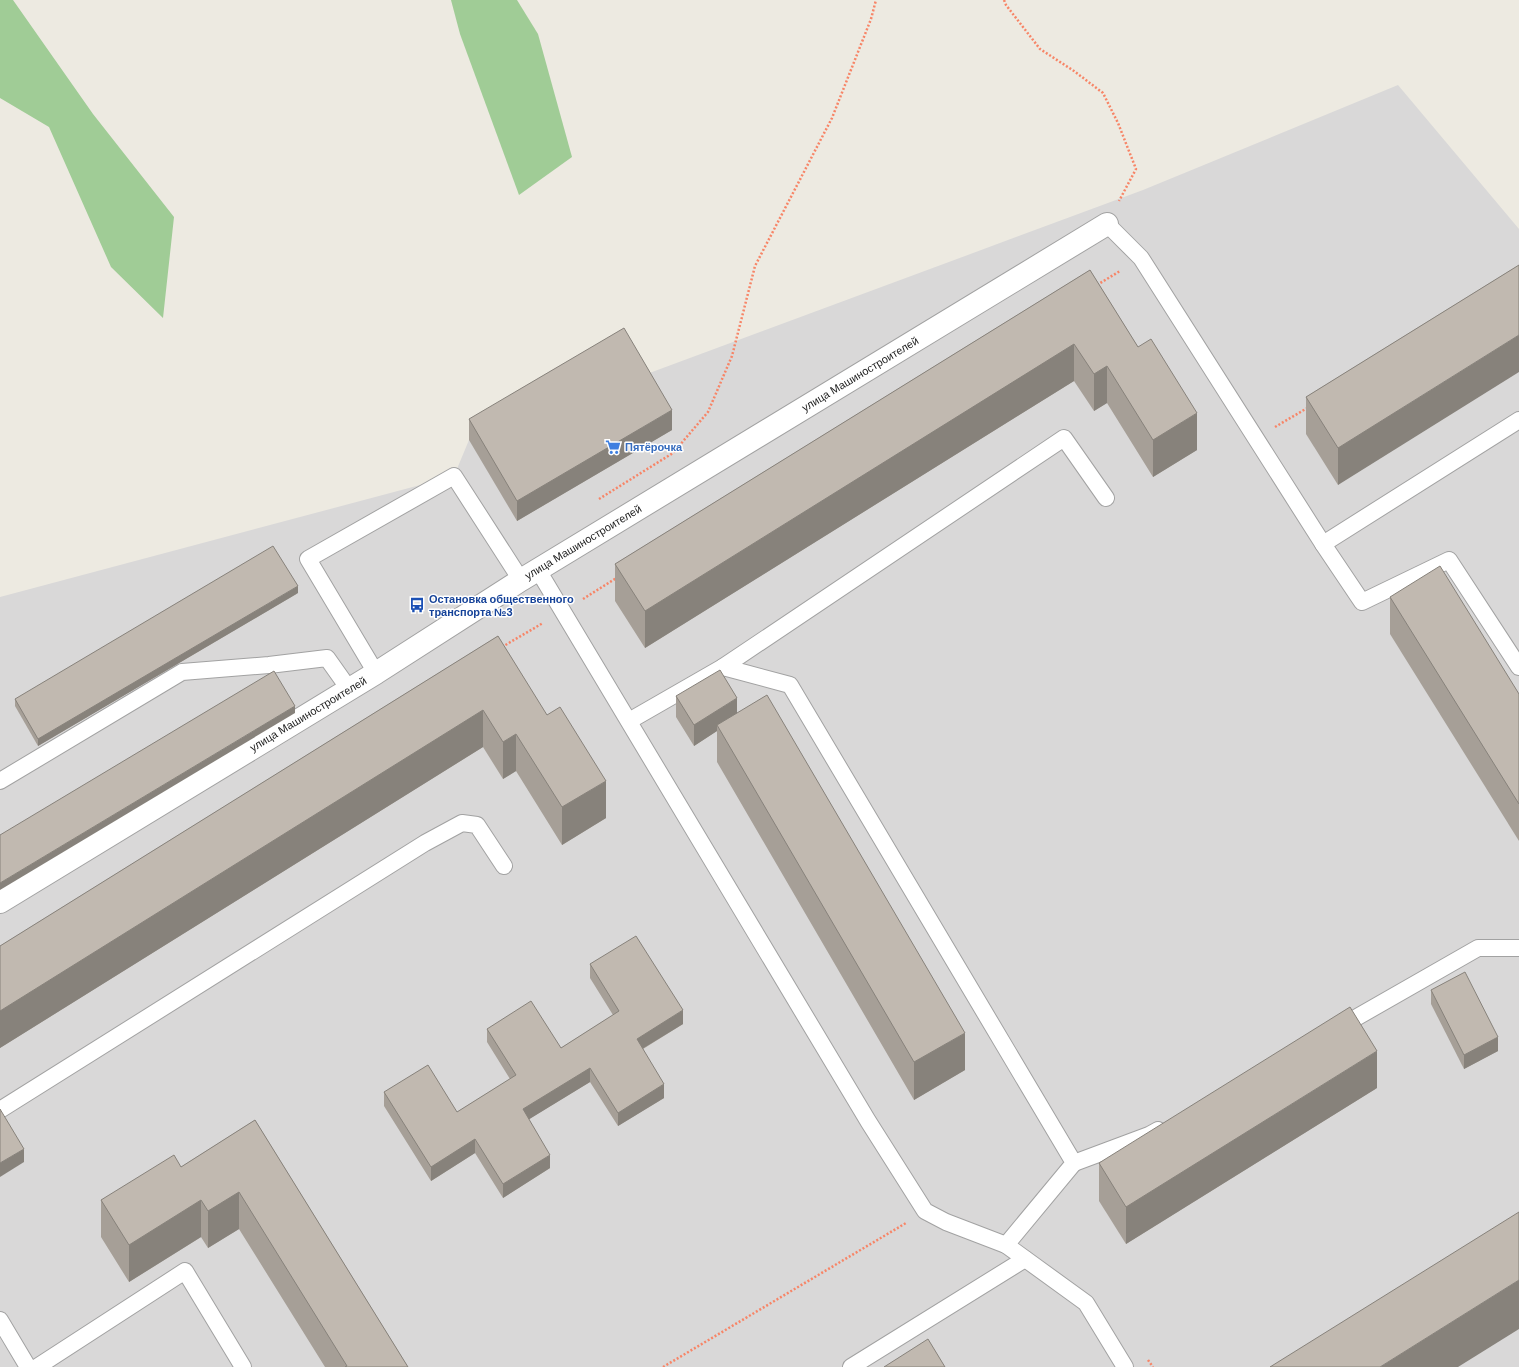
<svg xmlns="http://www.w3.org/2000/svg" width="1519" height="1367" viewBox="0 0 1519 1367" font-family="'DM Sans',sans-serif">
  <rect width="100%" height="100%" fill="#edeae1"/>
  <path fill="#d9d8d8" d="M 1398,85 L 1519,229 L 1519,1367 L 0,1367 L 0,597 L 454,476 L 469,440 L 1143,190 Z"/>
  <g fill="#a0cc96">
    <path d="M 0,0 L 13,0 L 93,114 L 174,217 L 163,318 L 111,267 L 49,127 L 0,98 Z"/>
    <path d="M 451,0 L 517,0 L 538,34 L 572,157 L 519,195 L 460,34 Z"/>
  </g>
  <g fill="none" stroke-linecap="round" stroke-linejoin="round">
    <g stroke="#a2a2a2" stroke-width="18">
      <g id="lane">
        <path d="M 1107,224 L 1141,258 L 1323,544 L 1362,602 L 1449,560 L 1519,667"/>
        <path d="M 1323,544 L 1519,420"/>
        <path d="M 538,570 L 868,1121 L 925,1211 L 946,1222 L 1006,1245 L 1086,1303 L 1125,1367"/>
        <path d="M 723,667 L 1064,438 L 1106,498"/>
        <path d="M 376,673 L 308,559 L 454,476 L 521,580"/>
        <path d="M 629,721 L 723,667 L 790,685 L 1074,1163 L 1006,1245"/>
        <path d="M 0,781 L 182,672 L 269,665 L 327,658 L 349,689"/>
        <path d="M 1338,1028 L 1478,948 L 1519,948"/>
        <path d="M 0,1110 L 425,843 L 462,823 L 477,825 L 504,866"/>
        <path d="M 1074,1163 L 1149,1135 L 1158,1130"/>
        <path d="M 0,1320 L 28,1367"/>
        <path d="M 37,1367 L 185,1271 L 243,1367"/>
        <path d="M 851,1367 L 1025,1259"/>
      </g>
    </g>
    <g stroke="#a2a2a2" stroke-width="24">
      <path id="street" d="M 0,902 L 376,673 L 521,580 L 1107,224"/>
    </g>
    <g stroke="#f78567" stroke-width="2.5" stroke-dasharray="2 2" stroke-linecap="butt">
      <path d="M 1004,0 L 1006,5 L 1040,49 L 1074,71 L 1103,93 L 1118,123 L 1136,169 L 1119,201"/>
      <path d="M 1097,285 L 1120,271"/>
      <path d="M 1275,427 L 1309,407"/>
      <path d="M 599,499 L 673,453 L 708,412 L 732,356 L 755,266 L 832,118 L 871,19 L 876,0"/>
      <path d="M 583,599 L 618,577"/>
      <path d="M 502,647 L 543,623"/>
      <path d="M 1148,1360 L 1153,1367"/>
      <path d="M 663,1367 L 906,1223"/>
    </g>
    <use href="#lane" stroke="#fff" stroke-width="16"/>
    <use href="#street" stroke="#fff" stroke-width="22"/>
  </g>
  <g fill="#a69f97">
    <path d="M 1519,265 L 1338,485 L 1306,434 L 1306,397 Z"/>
    <path d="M 1090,270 L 1138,347 L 1197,450 L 1153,477 L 1107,403 L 1094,411 L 1074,381 L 645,648 L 615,601 L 615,564 Z"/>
    <path d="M 469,419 L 672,430 L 517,521 L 469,440 Z"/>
    <path d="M 298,593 L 38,746 L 15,706 L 15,699 Z"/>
    <path d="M 1390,597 L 1519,694 L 1519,841 L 1390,634 Z"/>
    <path d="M 498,636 L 606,818 L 562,845 L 516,771 L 503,779 L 483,747 L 0,1048 L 0,946 Z"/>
    <path d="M 676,696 L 737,713 L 965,1070 L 914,1100 L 717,762 L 717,731 L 694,746 L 676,717 Z"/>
    <path d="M 590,964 L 683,1024 L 643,1049 L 664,1098 L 618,1126 L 590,1082 L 529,1119 L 550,1168 L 503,1198 L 475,1153 L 431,1181 L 384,1106 L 384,1092 L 457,1112 L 510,1079 L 487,1042 L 487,1029 L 561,1048 L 613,1015 L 590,978 Z"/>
    <path d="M 1431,990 L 1498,1051 L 1464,1069 L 1431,1004 Z"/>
    <path d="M 1377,1088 L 1126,1244 L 1099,1201 L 1099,1163 Z"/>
    <path d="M 255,1120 L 408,1367 L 325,1367 L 239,1229 L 208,1248 L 201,1237 L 129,1282 L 101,1237 L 101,1200 L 181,1167 Z"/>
  </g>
  <g fill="#87827b">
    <path d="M 1519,335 L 1519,372 L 1338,485 L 1338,448 Z"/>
    <path d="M 1074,344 L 1074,381 L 645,648 L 645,611 Z"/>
    <path d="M 1107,366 L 1107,403 L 1094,411 L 1094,374 Z"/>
    <path d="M 672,410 L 672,430 L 517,521 L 517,501 Z"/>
    <path d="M 1197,413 L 1197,450 L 1153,477 L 1153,440 Z"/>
    <path d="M 298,586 L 298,593 L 38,746 L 38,739 Z"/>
    <path d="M 737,698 L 737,719 L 717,725 L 717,731 L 694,746 L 694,725 Z"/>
    <path d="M 295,706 L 295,713 L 0,890 L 0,883 Z"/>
    <path d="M 483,710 L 483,747 L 0,1048 L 0,1011 Z"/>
    <path d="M 516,734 L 516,771 L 503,779 L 503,742 Z"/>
    <path d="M 606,781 L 606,818 L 562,845 L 562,807 Z"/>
    <path d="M 683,1010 L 683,1024 L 637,1052 L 637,1039 Z"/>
    <path d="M 965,1033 L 965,1070 L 914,1100 L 914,1062 Z"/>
    <path d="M 1498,1037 L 1498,1051 L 1464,1069 L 1464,1055 Z"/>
    <path d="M 1377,1051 L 1377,1088 L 1126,1244 L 1126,1207 Z"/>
    <path d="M 590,1068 L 590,1082 L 523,1123 L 523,1109 Z"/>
    <path d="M 664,1084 L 664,1098 L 618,1126 L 618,1113 Z"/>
    <path d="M 475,1139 L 475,1153 L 431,1181 L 431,1167 Z"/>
    <path d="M 24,1149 L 24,1162 L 0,1177 L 0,1163 Z"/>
    <path d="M 550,1155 L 550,1168 L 503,1198 L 503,1184 Z"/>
    <path d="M 239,1192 L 239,1229 L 208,1248 L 208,1211 Z"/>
    <path d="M 201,1200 L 201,1237 L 129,1282 L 129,1245 Z"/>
    <path d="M 1519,1280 L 1519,1329 L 1458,1367 L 1380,1367 Z"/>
  </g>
  <g fill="#c1b9b0" stroke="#87827b">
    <path d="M 1519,265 L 1519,335 L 1338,448 L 1306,397 Z"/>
    <path d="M 1090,270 L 1138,347 L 1151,339 L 1197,413 L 1153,440 L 1107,366 L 1094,374 L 1074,344 L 645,611 L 615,564 Z"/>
    <path d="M 624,328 L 672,410 L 517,501 L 469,419 Z"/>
    <path d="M 273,546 L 298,586 L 38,739 L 15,699 Z"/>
    <path d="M 1440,566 L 1519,694 L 1519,804 L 1390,597 Z"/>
    <path d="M 498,636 L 547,715 L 560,707 L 606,781 L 562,807 L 516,734 L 503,742 L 483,710 L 0,1011 L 0,946 Z"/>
    <path d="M 720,670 L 737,698 L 694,725 L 676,696 Z"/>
    <path d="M 274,671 L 295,706 L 0,883 L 0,835 Z"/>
    <path d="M 767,695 L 965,1033 L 914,1062 L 717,725 Z"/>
    <path d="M 636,936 L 683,1010 L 637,1039 L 664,1084 L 618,1113 L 590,1068 L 523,1109 L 550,1155 L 503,1184 L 475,1139 L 431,1167 L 384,1092 L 428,1065 L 457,1112 L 516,1075 L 487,1029 L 531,1001 L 561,1048 L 619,1011 L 590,964 Z"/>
    <path d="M 1465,972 L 1498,1037 L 1464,1055 L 1431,990 Z"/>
    <path d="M 1350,1007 L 1377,1051 L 1126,1207 L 1099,1163 Z"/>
    <path d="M 0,1109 L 24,1149 L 0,1163 Z"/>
    <path d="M 255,1120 L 408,1367 L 345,1367 L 347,1366 L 239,1192 L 208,1211 L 201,1200 L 129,1245 L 101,1200 L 174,1155 L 181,1167 Z"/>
    <path d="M 1519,1212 L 1519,1280 L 1380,1367 L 1270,1367 Z"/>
    <path d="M 928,1339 L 945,1367 L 884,1367 Z"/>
  </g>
  <defs>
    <g id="supermarket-bare" transform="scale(1.2)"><path d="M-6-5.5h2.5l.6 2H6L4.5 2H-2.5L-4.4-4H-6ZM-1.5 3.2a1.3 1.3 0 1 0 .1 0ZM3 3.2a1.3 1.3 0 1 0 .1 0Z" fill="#3f7fe0" stroke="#fff" stroke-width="2.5" paint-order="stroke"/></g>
    <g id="bus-bare" transform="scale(1.2)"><path d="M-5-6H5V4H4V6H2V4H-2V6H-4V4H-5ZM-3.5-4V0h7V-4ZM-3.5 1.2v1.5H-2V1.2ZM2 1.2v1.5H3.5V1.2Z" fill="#1a4fb4" stroke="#fff" stroke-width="2.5" paint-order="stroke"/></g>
  </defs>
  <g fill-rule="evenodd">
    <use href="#supermarket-bare" x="613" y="447"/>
    <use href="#bus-bare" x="417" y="605"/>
  </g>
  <g text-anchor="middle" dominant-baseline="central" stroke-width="3" stroke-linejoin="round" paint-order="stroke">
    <g font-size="11" fill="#1b1b1b" stroke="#fff">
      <text transform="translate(860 374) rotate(-31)">улица Машиностроителей</text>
      <text transform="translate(583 542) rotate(-31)">улица Машиностроителей</text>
      <text transform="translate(308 714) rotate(-31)">улица Машиностроителей</text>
    </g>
    <g font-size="11" font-weight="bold" fill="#366cbe" stroke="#fff" text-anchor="start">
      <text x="625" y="447">Пятёрочка</text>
    </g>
    <g font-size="11" font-weight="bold" fill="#164399" stroke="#fff" text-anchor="start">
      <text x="429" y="599">Остановка общественного<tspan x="429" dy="13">транспорта №3</tspan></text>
    </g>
  </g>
</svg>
